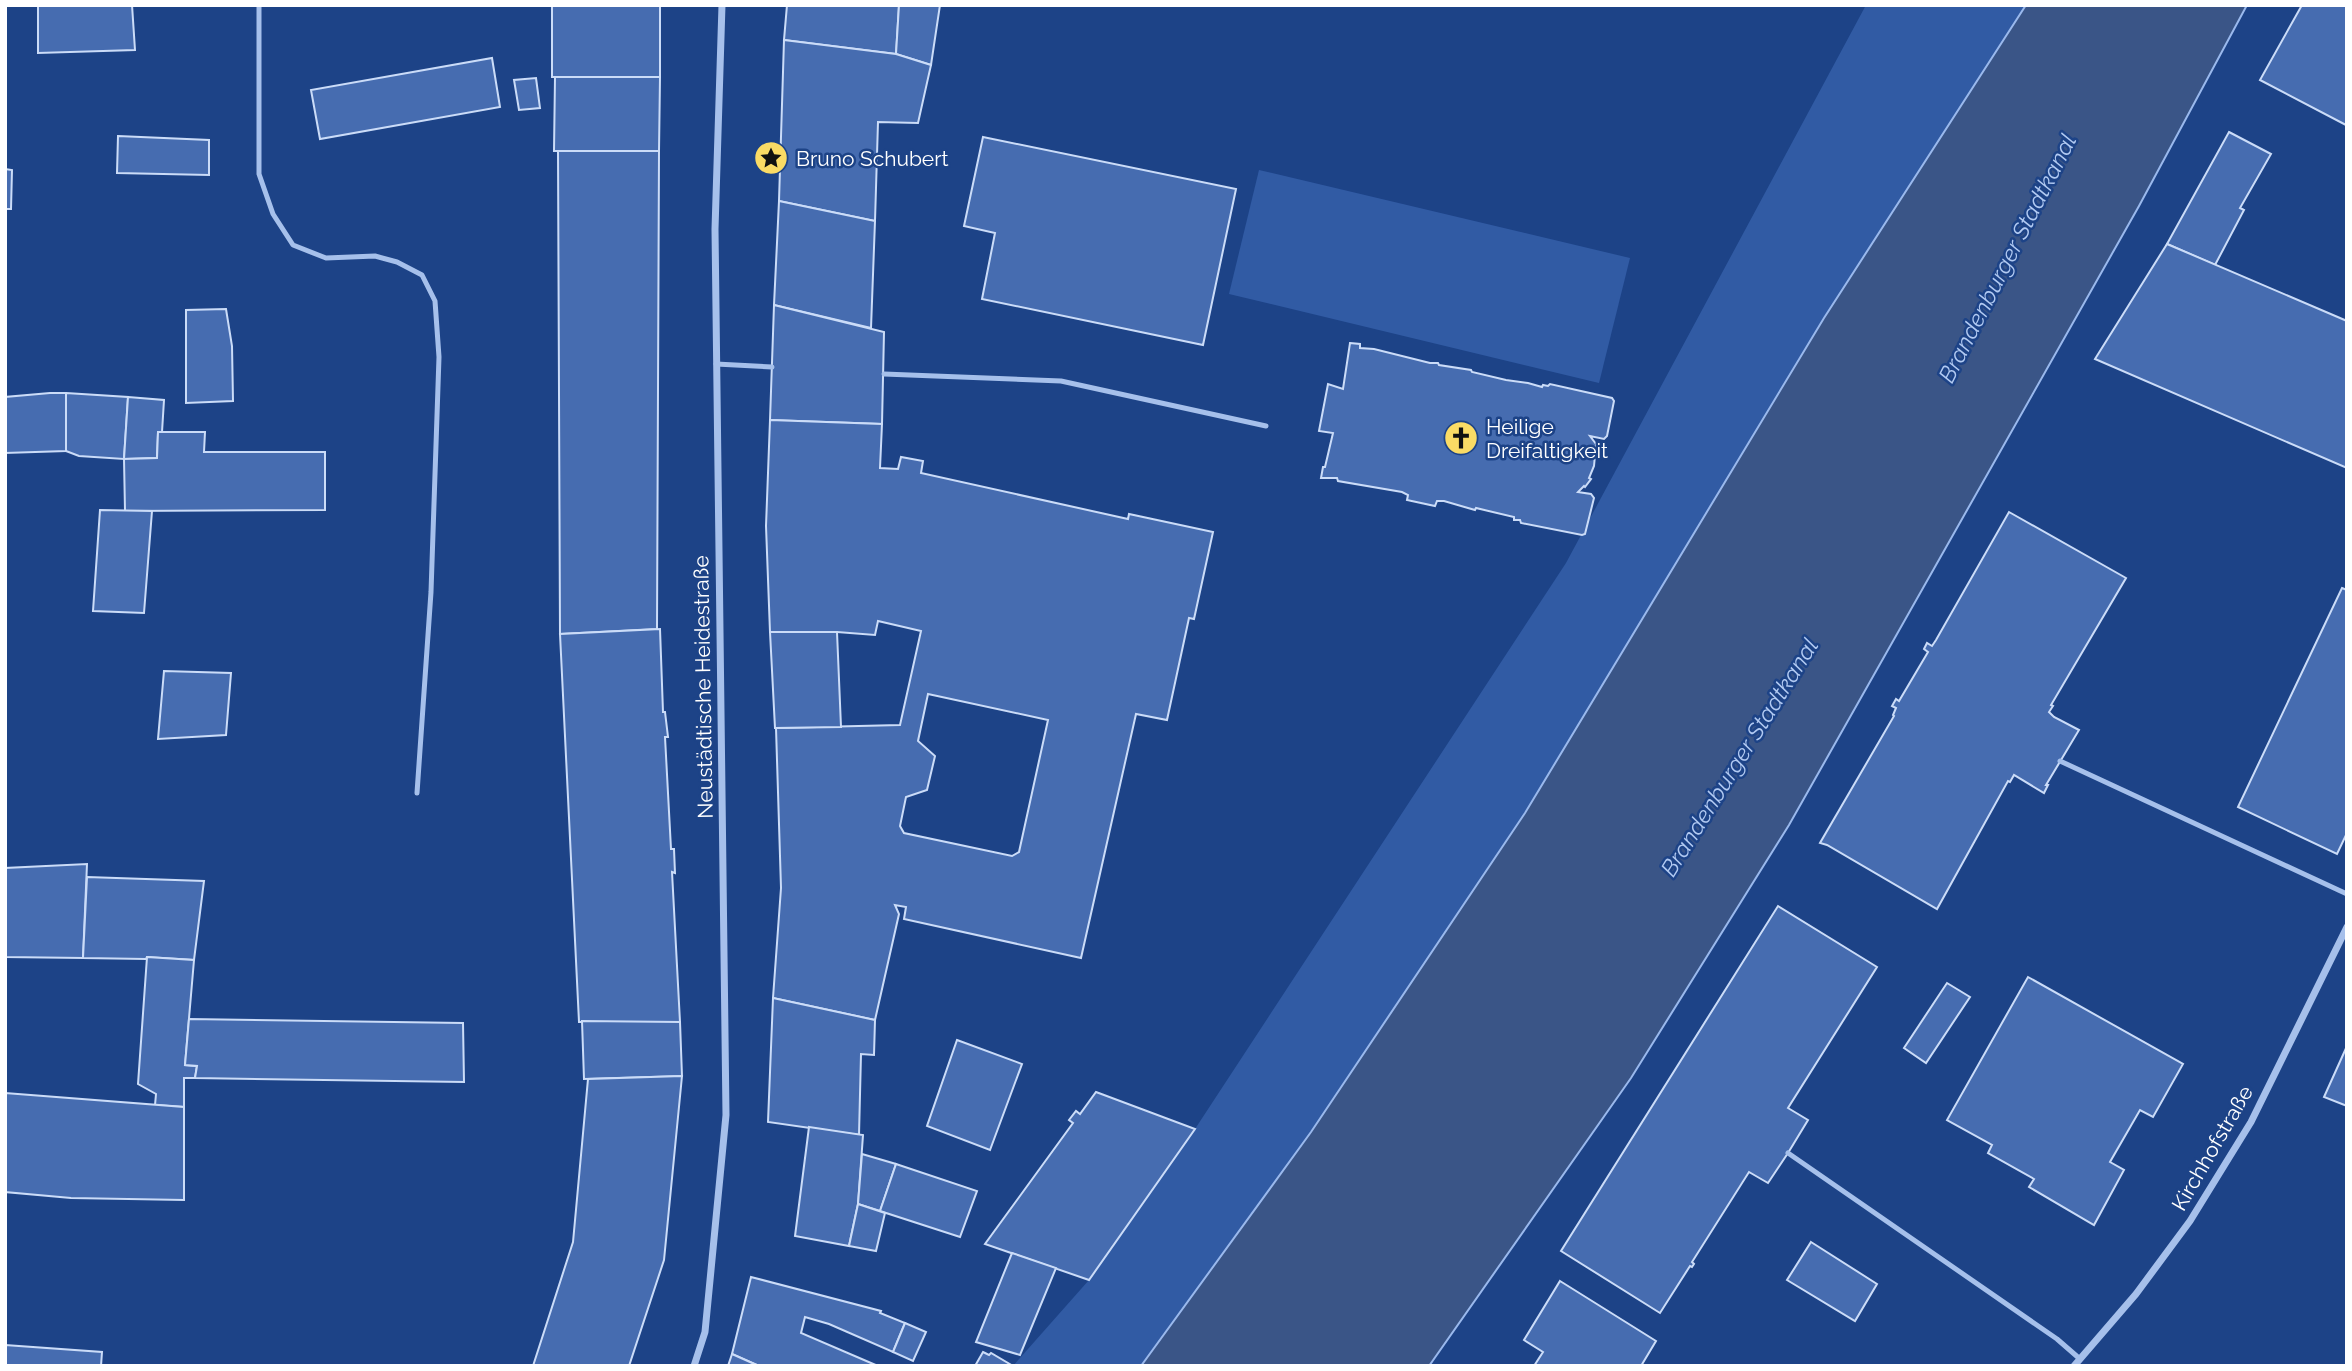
<svg xmlns="http://www.w3.org/2000/svg" width="2352" height="1371" viewBox="0 0 2352 1371" font-family="Raleway,sans-serif">
  <rect width="100%" height="100%" fill="#1d4387"/>
  <g fill="#315ba4">
    <path d="M 1866,5 L 2026,5 L 1824,318 L 1525,813 L 1311,1132 L 1141,1366 L 1013,1366 L 1089,1280 L 1195,1129 L 1566,563 Z"/>
    <path d="M 1259,170 L 1630,258 L 1599,383 L 1229,294 Z"/>
  </g>
  <path fill="#3a5587" stroke="#9ab9ed" stroke-width="2" d="M 2026,5 L 2247,5 L 2139,206 L 1789,825 L 1631,1078 L 1429,1366 L 1141,1366 L 1311,1132 L 1525,813 L 1824,318 Z"/>
  <g fill="#466cb0" stroke="#cbdcf8" stroke-width="2" fill-rule="evenodd">
    <path d="M 38,5 L 132,5 L 135,50 L 38,53 Z"/>
    <rect x="552" y="5" width="108" height="72"/>
    <path d="M 787,5 L 899,5 L 896,54 L 784,40 Z"/>
    <path d="M 899,5 L 940,5 L 931,65 L 896,54 Z"/>
    <path d="M 2302,5 L 2347,5 L 2346,125 L 2260,80 Z"/>
    <path d="M 784,40 L 896,54 L 931,65 L 918,123 L 878,122 L 875,221 L 779,201 Z"/>
    <path d="M 492,58 L 500,107 L 320,139 L 311,90 Z"/>
    <path d="M 555,77 L 660,77 L 659,151 L 554,151 Z"/>
    <path d="M 536,78 L 540,108 L 519,110 L 514,80 Z"/>
    <path d="M 2229,132 L 2271,154 L 2240,208 L 2244,210 L 2215,265 L 2167,244 Z"/>
    <path d="M 118,136 L 209,140 L 209,175 L 117,173 Z"/>
    <path d="M 983,137 L 1236,189 L 1203,345 L 982,299 L 995,233 L 964,226 Z"/>
    <path d="M 558,151 L 659,151 L 657,629 L 560,634 Z"/>
    <path d="M 5,169 L 12,170 L 11,209 L 5,209 Z"/>
    <path d="M 779,201 L 875,221 L 871,328 L 774,305 Z"/>
    <path d="M 2167,244 L 2347,321 L 2347,468 L 2095,359 Z"/>
    <path d="M 774,305 L 884,332 L 882,424 L 770,420 Z"/>
    <path d="M 226,309 L 232,346 L 233,401 L 186,403 L 186,310 Z"/>
    <path d="M 1350,343 L 1360,344 L 1360,348 L 1374,349 L 1430,363 L 1438,363 L 1439,365 L 1471,370 L 1472,372 L 1506,380 L 1528,383 L 1542,387 L 1543,385 L 1548,386 L 1550,384 L 1612,398 L 1614,401 L 1607,436 L 1604,439 L 1590,436 L 1596,444 L 1594,466 L 1589,478 L 1591,479 L 1585,487 L 1584,486 L 1578,492 L 1591,494 L 1594,498 L 1585,534 L 1582,535 L 1521,523 L 1520,520 L 1514,520 L 1514,517 L 1476,508 L 1475,510 L 1468,508 L 1444,501 L 1437,501 L 1435,506 L 1407,500 L 1408,495 L 1402,492 L 1338,481 L 1337,478 L 1321,478 L 1323,467 L 1325,467 L 1333,433 L 1319,431 L 1328,384 L 1343,389 Z"/>
    <path d="M 50,393 L 66,393 L 66,451 L 5,453 L 5,397 Z"/>
    <path d="M 66,393 L 128,397 L 124,459 L 79,456 L 66,451 Z"/>
    <path d="M 128,397 L 164,400 L 162,432 L 158,432 L 157,458 L 124,459 Z"/>
    <path d="M 770,420 L 882,424 L 880,468 L 898,469 L 901,457 L 923,461 L 921,473 L 1128,519 L 1129,514 L 1213,532 L 1194,619 L 1189,618 L 1167,720 L 1136,714 L 1081,958 L 904,919 L 906,907 L 895,905 L 899,914 L 875,1020 L 773,998 L 781,888 L 776,728 L 900,725 L 921,631 L 878,621 L 875,635 L 837,632 L 770,632 L 766,526 ZM 928,694 L 1048,720 L 1019,852 L 1012,856 L 904,833 L 900,826 L 906,797 L 927,790 L 935,756 L 918,741 Z"/>
    <path d="M 158,432 L 205,432 L 204,452 L 325,452 L 325,510 L 125,511 L 124,459 L 157,458 Z"/>
    <path d="M 100,510 L 152,511 L 144,613 L 93,611 Z"/>
    <path d="M 2009,512 L 2126,578 L 2051,705 L 2053,706 L 2049,712 L 2054,717 L 2079,730 L 2046,785 L 2048,785 L 2044,793 L 2014,775 L 2010,782 L 2008,781 L 1937,909 L 1827,845 L 1820,843 L 1894,716 L 1893,715 L 1896,708 L 1892,706 L 1896,699 L 1899,701 L 1928,652 L 1924,649 L 1927,643 L 1932,646 L 1936,640 Z"/>
    <path d="M 2342,588 L 2347,590 L 2347,833 L 2337,854 L 2238,807 Z"/>
    <path d="M 660,629 L 663,712 L 665,712 L 668,737 L 665,737 L 671,849 L 674,849 L 675,873 L 672,872 L 680,1022 L 579,1022 L 560,634 Z"/>
    <path d="M 770,632 L 837,632 L 841,727 L 775,728 Z"/>
    <path d="M 164,671 L 231,673 L 226,735 L 158,739 Z"/>
    <path d="M 87,864 L 83,958 L 5,957 L 5,868 Z"/>
    <path d="M 87,877 L 204,881 L 194,960 L 147,957 L 146,959 L 83,958 Z"/>
    <path d="M 1778,906 L 1877,967 L 1788,1108 L 1808,1120 L 1788,1153 L 1768,1183 L 1749,1172 L 1692,1262 L 1694,1264 L 1692,1267 L 1690,1266 L 1660,1313 L 1561,1251 Z"/>
    <path d="M 147,957 L 194,960 L 185,1065 L 197,1066 L 195,1078 L 184,1078 L 184,1107 L 155,1105 L 156,1094 L 138,1084 Z"/>
    <path d="M 2028,977 L 2183,1064 L 2153,1117 L 2140,1110 L 2110,1162 L 2124,1170 L 2094,1225 L 2029,1187 L 2034,1179 L 1988,1153 L 1992,1145 L 1947,1120 Z"/>
    <path d="M 1947,983 L 1970,997 L 1926,1063 L 1904,1048 Z"/>
    <path d="M 773,998 L 875,1020 L 874,1055 L 861,1054 L 859,1135 L 768,1122 Z"/>
    <path d="M 189,1019 L 463,1023 L 464,1082 L 195,1078 L 197,1066 L 185,1065 Z"/>
    <path d="M 582,1021 L 680,1022 L 682,1076 L 584,1079 Z"/>
    <path d="M 957,1040 L 1022,1064 L 990,1150 L 927,1126 Z"/>
    <path d="M 2347,1046 L 2347,1106 L 2324,1097 Z"/>
    <path d="M 682,1076 L 664,1260 L 629,1366 L 533,1366 L 573,1242 L 588,1079 Z"/>
    <path d="M 1096,1092 L 1195,1129 L 1089,1280 L 985,1244 L 1073,1123 L 1069,1120 L 1076,1111 L 1080,1114 Z"/>
    <path d="M 5,1093 L 184,1107 L 184,1200 L 71,1198 L 5,1192 Z"/>
    <path d="M 809,1127 L 863,1135 L 858,1204 L 849,1246 L 795,1236 Z"/>
    <path d="M 862,1154 L 896,1164 L 880,1211 L 858,1204 Z"/>
    <path d="M 896,1164 L 977,1191 L 960,1237 L 880,1211 Z"/>
    <path d="M 858,1204 L 885,1213 L 876,1251 L 849,1246 Z"/>
    <path d="M 1811,1242 L 1877,1284 L 1855,1321 L 1787,1280 Z"/>
    <path d="M 1012,1253 L 1056,1268 L 1020,1355 L 976,1342 Z"/>
    <path d="M 751,1277 L 881,1311 L 880,1313 L 905,1323 L 893,1352 L 829,1324 L 805,1317 L 801,1333 L 878,1366 L 759,1366 L 732,1354 Z"/>
    <path d="M 1560,1281 L 1656,1341 L 1641,1366 L 1534,1366 L 1543,1352 L 1524,1340 Z"/>
    <path d="M 905,1323 L 926,1332 L 913,1361 L 893,1352 Z"/>
    <path d="M 5,1345 L 102,1352 L 101,1366 L 5,1366 Z"/>
    <path d="M 983,1352 L 989,1355 L 991,1353 L 1013,1366 L 975,1366 Z"/>
    <path d="M 732,1354 L 759,1366 L 728,1366 Z"/>
  </g>
  <g fill="none" stroke-linecap="round" stroke-linejoin="round">
    <g stroke="#a6c0eb" stroke-width="5">
      <path d="M 259,5 L 259,174 L 273,214 L 293,245 L 326,258 L 375,256 L 397,262 L 422,275 L 435,301 L 439,357 L 431,592 L 417,793"/>
      <path d="M 716,364 L 772,367"/>
      <path d="M 884,374 L 1061,381 L 1266,426"/>
      <path d="M 2060,761 L 2347,894"/>
      <path d="M 1788,1153 L 2057,1339 L 2080,1359"/>
    </g>
    <g stroke="#a6c0eb" stroke-width="7">
      <path d="M 694,1366 L 705,1332 L 726,1115 L 715,229 L 722,5"/>
      <path d="M 2074,1366 L 2136,1294 L 2190,1221 L 2251,1122 L 2347,927"/>
    </g>
  </g>
  <defs>
    <g id="sight-disc" transform="scale(1.75)"><circle r="9.5" fill="#fadb65" stroke="#1d4387"/><path d="M0-6L1.8-2.2L6-1.7L2.9 1.2L3.7 5.4L0 3.3L-3.7 5.4L-2.9 1.2L-6-1.7L-1.8-2.2Z" fill="#111"/></g>
    <g id="church-disc" transform="scale(1.75)"><circle r="9.5" fill="#fadb65" stroke="#1d4387"/><path d="M-1.2-6h2.4v3.5h3.3v2.4h-3.3V6h-2.4V-.1h-3.3v-2.4h3.3Z" fill="#111"/></g>
  </defs>
  <g fill-rule="evenodd">
    <use href="#sight-disc" x="771" y="158"/>
    <use href="#church-disc" x="1461" y="438"/>
  </g>
  <g text-anchor="middle" dominant-baseline="central" stroke-width="5" stroke-linejoin="round" paint-order="stroke">
    <g font-size="21" fill="#fff" stroke="#1d4387" text-anchor="start">
      <text x="796" y="158">Bruno Schubert</text>
      <text x="1486" y="426">Heilige<tspan x="1486" dy="24">Dreifaltigkeit</tspan></text>
    </g>
    <g font-size="21" fill="#fff" stroke="#1d4387">
      <text transform="translate(703 687) rotate(-91)">Neustädtische Heidestraße</text>
      <text transform="translate(2212 1148) rotate(-60)">Kirchhofstraße</text>
    </g>
    <g font-size="23" font-style="italic" fill="#b2caf2" stroke="#1d4387">
      <text transform="translate(2007 258) rotate(-63)">Brandenburger Stadtkanal</text>
      <text transform="translate(1739 757) rotate(-58)">Brandenburger Stadtkanal</text>
    </g>
  </g>
  <rect width="2352" height="1371" fill="none" stroke="#ffffff" stroke-width="14"/>
</svg>
